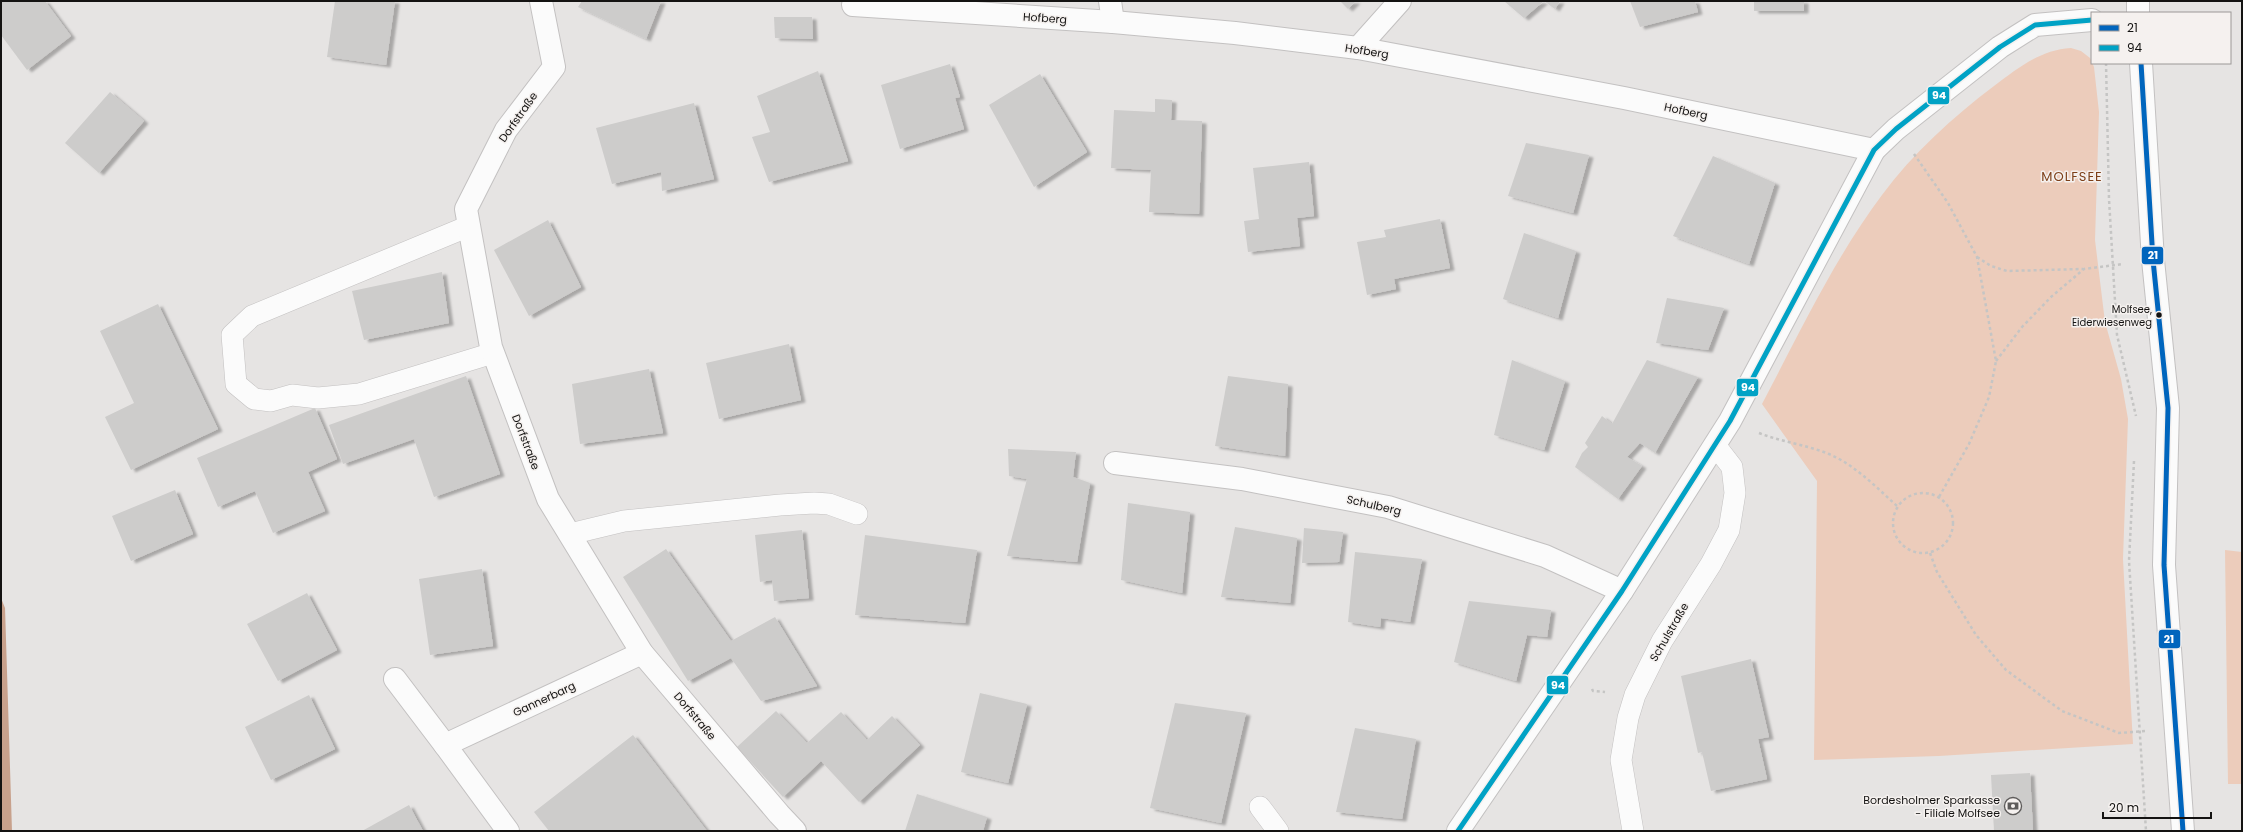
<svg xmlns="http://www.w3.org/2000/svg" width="2243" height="832" viewBox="0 0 2243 832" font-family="Poppins,sans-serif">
  <defs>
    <filter id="shadow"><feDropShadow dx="4.5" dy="2.5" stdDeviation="1" flood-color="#0004"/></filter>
  </defs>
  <rect width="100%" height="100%" fill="#e6e4e3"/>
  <g fill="#ecccbb">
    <path d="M 2071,48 L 2081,51 L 2090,58 L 2094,67 L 2099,112 L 2095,240 L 2105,322 L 2121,379 L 2128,419 L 2123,559 L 2133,744 L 1939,756 L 1814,760 L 1817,481 L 1762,404 C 1799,334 1834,259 1882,195 C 1913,153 1953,117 1994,86 C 2018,68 2040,50 2071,48 Z"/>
    <path d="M 2225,550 L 2242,552 L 2242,784 L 2228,784 Z"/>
  </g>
  <path fill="#c8a18c" d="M 1,598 L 5,608 L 12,831 L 1,831 Z"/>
  <g fill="#cdcccb" filter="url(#shadow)">
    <path d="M 1,1 L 45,1 L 71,36 L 27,70 L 1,35 Z"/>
    <path d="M 335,1 L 395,1 L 386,65 L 327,57 Z"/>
    <path d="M 582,1 L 661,1 L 646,39 L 578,7 Z"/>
    <path d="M 1340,1 L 1356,1 L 1348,9 Z"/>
    <path d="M 1504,1 L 1560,1 L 1555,9 L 1544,1 L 1524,18 Z"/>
    <path d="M 1630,1 L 1695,1 L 1698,12 L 1640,27 Z"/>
    <rect x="1754" y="1" width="50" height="10"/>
    <path d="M 774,17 L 812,17 L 813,39 L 775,38 Z"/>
    <path d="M 950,64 L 960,97 L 955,98 L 964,129 L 900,149 L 881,85 Z"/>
    <path d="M 818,71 L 848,161 L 769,182 L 752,137 L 770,132 L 757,96 Z"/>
    <path d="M 1040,74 L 1087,152 L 1034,187 L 989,105 Z"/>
    <path d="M 110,92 L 144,121 L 99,173 L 65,143 Z"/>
    <path d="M 1155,99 L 1172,100 L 1171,120 L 1202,121 L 1199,214 L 1149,212 L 1151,170 L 1111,168 L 1114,110 L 1155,112 Z"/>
    <path d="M 694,103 L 714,179 L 662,191 L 661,172 L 612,184 L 596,128 Z"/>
    <path d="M 1526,143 L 1589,155 L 1573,213 L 1508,196 Z"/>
    <path d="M 1713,156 L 1775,183 L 1749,264 L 1673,236 Z"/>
    <path d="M 1309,162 L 1314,216 L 1297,218 L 1300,246 L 1248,252 L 1244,221 L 1259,219 L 1253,168 Z"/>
    <path d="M 1440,219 L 1450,268 L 1394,279 L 1396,289 L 1367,295 L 1357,242 L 1386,237 L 1384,230 Z"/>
    <path d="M 548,220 L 581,287 L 529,316 L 494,250 Z"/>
    <path d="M 1524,233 L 1576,251 L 1558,318 L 1503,299 Z"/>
    <path d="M 442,272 L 449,323 L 364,340 L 352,291 Z"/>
    <path d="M 1667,298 L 1724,308 L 1708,350 L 1656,343 Z"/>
    <path d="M 158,304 L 218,429 L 131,470 L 105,417 L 134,403 L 100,331 Z"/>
    <path d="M 789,344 L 801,400 L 719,419 L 706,363 Z"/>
    <path d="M 1512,360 L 1565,381 L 1544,450 L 1494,435 Z"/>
    <path d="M 1647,360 L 1698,377 L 1655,453 L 1640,443 L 1627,457 L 1642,466 L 1618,499 L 1575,467 L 1582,453 L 1588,447 L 1585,443 L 1602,416 L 1612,424 Z"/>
    <path d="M 649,369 L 663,433 L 580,444 L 572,384 Z"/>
    <path d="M 466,376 L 500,474 L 434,497 L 414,439 L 343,464 L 329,425 Z"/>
    <path d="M 1228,376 L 1288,384 L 1285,456 L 1215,446 Z"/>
    <path d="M 315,408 L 337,459 L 308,472 L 325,511 L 273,533 L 255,491 L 218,507 L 197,458 Z"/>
    <path d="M 1008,449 L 1076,452 L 1073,477 L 1090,483 L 1077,562 L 1007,556 L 1027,479 L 1009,476 Z"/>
    <path d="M 175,490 L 193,534 L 131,561 L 112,516 Z"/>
    <path d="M 1128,503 L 1190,512 L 1182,593 L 1121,580 Z"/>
    <path d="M 1235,527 L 1297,538 L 1290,603 L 1221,597 Z"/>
    <path d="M 1304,528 L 1343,532 L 1339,562 L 1302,563 Z"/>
    <path d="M 802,530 L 809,598 L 774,601 L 772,580 L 760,582 L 755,535 Z"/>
    <path d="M 865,535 L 977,550 L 965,623 L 855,615 Z"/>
    <path d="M 666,549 L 731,641 L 775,617 L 817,686 L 761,701 L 731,658 L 688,681 L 623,577 Z"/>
    <path d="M 1355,552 L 1422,559 L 1410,622 L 1381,618 L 1380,627 L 1348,622 Z"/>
    <path d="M 482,569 L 493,646 L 430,655 L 419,579 Z"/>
    <path d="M 307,593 L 337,650 L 278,681 L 247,624 Z"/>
    <path d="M 1469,601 L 1551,610 L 1547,637 L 1527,635 L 1516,681 L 1454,662 Z"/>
    <path d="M 1751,659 L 1769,737 L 1758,739 L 1767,779 L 1711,791 L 1702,752 L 1698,753 L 1681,676 Z"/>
    <path d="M 980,693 L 1027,704 L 1008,783 L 961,772 Z"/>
    <path d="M 309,695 L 335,749 L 271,780 L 245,727 Z"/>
    <path d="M 1175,703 L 1246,713 L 1221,823 L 1150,808 Z"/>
    <path d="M 776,711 L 807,743 L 841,712 L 867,740 L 892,716 L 920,745 L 859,802 L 821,761 L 783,797 L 737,747 Z"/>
    <path d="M 1355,728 L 1416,739 L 1402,819 L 1336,812 Z"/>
    <path d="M 633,735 L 707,831 L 549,831 L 534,812 Z"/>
    <path d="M 2030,773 L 2033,831 L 1994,831 L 1991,775 Z"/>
    <path d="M 917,794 L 987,817 L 983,831 L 905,831 Z"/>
    <path d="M 409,805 L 423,831 L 362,831 Z"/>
  </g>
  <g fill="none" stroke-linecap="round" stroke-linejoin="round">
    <g stroke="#c3c1c1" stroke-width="22">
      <g id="service">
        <path d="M 469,226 L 252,316 L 232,335 L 236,384 L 254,399 L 271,401 L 292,395 L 318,398 L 359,394 L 493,353"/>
        <path d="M 570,534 L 624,521 L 780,505 L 814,503 L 829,504 L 857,514"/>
        <path d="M 1260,807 L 1278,831"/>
        <path d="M 1633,831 L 1621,760 L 1628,718 L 1635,695 L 1662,641 L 1711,564 L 1729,530 L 1735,493 L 1732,467 L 1715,445"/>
      </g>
    </g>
    <g stroke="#c3c1c1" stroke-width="24">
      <g id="minor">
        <path d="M 541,1 L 554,67 L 506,130 L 466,209 L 491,347 L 548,499 L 642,653 L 779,814 L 795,831"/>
        <path d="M 1110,1 L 1113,22"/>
        <path d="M 853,5 L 1113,22 L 1235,33 L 1358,48 L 1624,98 L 1874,150"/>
        <path d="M 1358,48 L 1400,1"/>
        <path d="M 1115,463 L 1242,479 L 1388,507 L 1545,556 L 1622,591"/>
        <path d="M 395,679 L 445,745"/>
        <path d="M 508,831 L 445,745 L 642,653"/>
        <path d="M 1458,831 L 1622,591 L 1730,421 L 1874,150 L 1896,129 L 2000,47 L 2035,25 L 2092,20"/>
      </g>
    </g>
    <g stroke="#c3c1c1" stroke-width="24">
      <g id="secondary">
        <path d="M 2138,1 L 2138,13"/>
        <path d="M 2141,63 L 2153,260 L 2168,408 L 2164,565 L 2183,831"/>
      </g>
    </g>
    <g stroke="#c5c5c4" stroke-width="2.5" stroke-dasharray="3 3" stroke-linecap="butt">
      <path d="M 2106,63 L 2109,199 L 2117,335 L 2136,416"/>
      <path d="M 1914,154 L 1948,203 L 1977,257 L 1996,361 L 1989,397 L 1969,444 L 1939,497"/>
      <path d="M 1977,257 L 1991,266 L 2007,271 L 2083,269"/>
      <path d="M 1996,361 L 2022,327 L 2051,297 L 2084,269 L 2123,264"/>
      <path d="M 1759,433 C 1782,442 1807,445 1829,454 C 1855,465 1876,487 1897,506"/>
      <path d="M 2134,461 L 2129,561 L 2146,831"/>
      <circle cx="1923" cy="523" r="30"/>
      <path d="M 1930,553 L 1937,572 L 1976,635 L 2006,670 L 2062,711 L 2119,733 L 2146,731"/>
      <path d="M 1592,689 L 1593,691 L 1605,692"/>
    </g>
    <use href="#service" stroke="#fbfbfb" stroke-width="21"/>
    <use href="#minor" stroke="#fbfbfb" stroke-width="22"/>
    <use href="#secondary" stroke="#fbfbfb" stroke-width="22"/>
    <g stroke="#f5f1ef" stroke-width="8">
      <path id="bus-1" d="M 2141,63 L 2153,260 L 2168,408 L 2164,565 L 2183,831"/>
    </g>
    <g stroke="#f5f1ef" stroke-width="8">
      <path id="bus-2" d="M 1458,831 L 1622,591 L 1730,421 L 1874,150 L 1896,129 L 2000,47 L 2035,25 L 2092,20"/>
    </g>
    <use href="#bus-1" stroke="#0065bd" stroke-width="5"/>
    <use href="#bus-2" stroke="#01a2c5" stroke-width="5"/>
  </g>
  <defs>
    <g id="bank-ring" transform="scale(0.9)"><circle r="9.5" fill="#f5f1ef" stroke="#5e5c5b" stroke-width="1.5"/><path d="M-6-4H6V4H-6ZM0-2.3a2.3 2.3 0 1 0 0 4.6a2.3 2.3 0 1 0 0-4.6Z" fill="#5e5c5b"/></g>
  </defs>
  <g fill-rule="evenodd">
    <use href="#bank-ring" x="2013" y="806"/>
  </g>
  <circle fill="#141312" stroke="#f5f1ef" stroke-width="1.5" cx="2159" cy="315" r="3.5"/>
  <g text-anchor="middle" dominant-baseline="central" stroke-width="3" stroke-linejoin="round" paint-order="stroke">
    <g font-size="10" fill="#141312" stroke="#f5f1ef" text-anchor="end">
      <text x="2152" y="309">Molfsee,<tspan x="2152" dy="13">Eiderwiesenweg</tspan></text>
    </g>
    <g font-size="11" fill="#141312" stroke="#f5f1ef">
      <text transform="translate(1045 18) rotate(4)">Hofberg</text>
      <text transform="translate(1367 51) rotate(9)">Hofberg</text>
      <text transform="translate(1686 111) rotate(12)">Hofberg</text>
      <text transform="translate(518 117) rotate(-55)">Dorfstraße</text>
      <text transform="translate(526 442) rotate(69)">Dorfstraße</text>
      <text transform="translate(1374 505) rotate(13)">Schulberg</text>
      <text transform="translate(1669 632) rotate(-60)">Schulstraße</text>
      <text transform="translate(544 699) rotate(-25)">Gannerbarg</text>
      <text transform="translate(695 716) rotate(50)">Dorfstraße</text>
    </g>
    <g font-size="11" fill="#141312" stroke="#f5f1ef" text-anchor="end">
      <text x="2000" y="800">Bordesholmer Sparkasse<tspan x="2000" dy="13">- Filiale Molfsee</tspan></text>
    </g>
    <g font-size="13" letter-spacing="1" fill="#7e4019" stroke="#f5f1ef">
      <text x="2072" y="176">MOLFSEE</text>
    </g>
  </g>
  <g stroke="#f5f1ef" stroke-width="1.5">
    <rect x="1927" y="86" width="23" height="19" rx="4" fill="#01a2c5"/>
    <rect x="2141" y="246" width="23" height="19" rx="4" fill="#0065bd"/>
    <rect x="1736" y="378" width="23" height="19" rx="4" fill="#01a2c5"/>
    <rect x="2158" y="629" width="23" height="20" rx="4" fill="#0065bd"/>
    <rect x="1546" y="675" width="23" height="20" rx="4" fill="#01a2c5"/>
  </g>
  <g font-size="11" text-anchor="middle" font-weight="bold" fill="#fff">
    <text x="1939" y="99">94</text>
    <text x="2153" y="259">21</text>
    <text x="1748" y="391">94</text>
    <text x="2169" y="643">21</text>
    <text x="1558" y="689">94</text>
  </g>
  <rect width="2243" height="832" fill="none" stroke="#141312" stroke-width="4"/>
  <rect x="2091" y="12" width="140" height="52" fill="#f5f1ef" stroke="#9b9897"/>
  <rect x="2099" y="25" width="20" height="6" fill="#0065bd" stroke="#9b9897"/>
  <text x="2127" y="32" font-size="12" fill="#141312">21</text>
  <rect x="2099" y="45" width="20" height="6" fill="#01a2c5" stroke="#9b9897"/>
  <text x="2127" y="52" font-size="12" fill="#141312">94</text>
  <path d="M2103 812v6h108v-6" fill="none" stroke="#141312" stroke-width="2"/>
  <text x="2109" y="812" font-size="12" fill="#141312" stroke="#f5f1ef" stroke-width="3" paint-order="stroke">20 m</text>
</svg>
